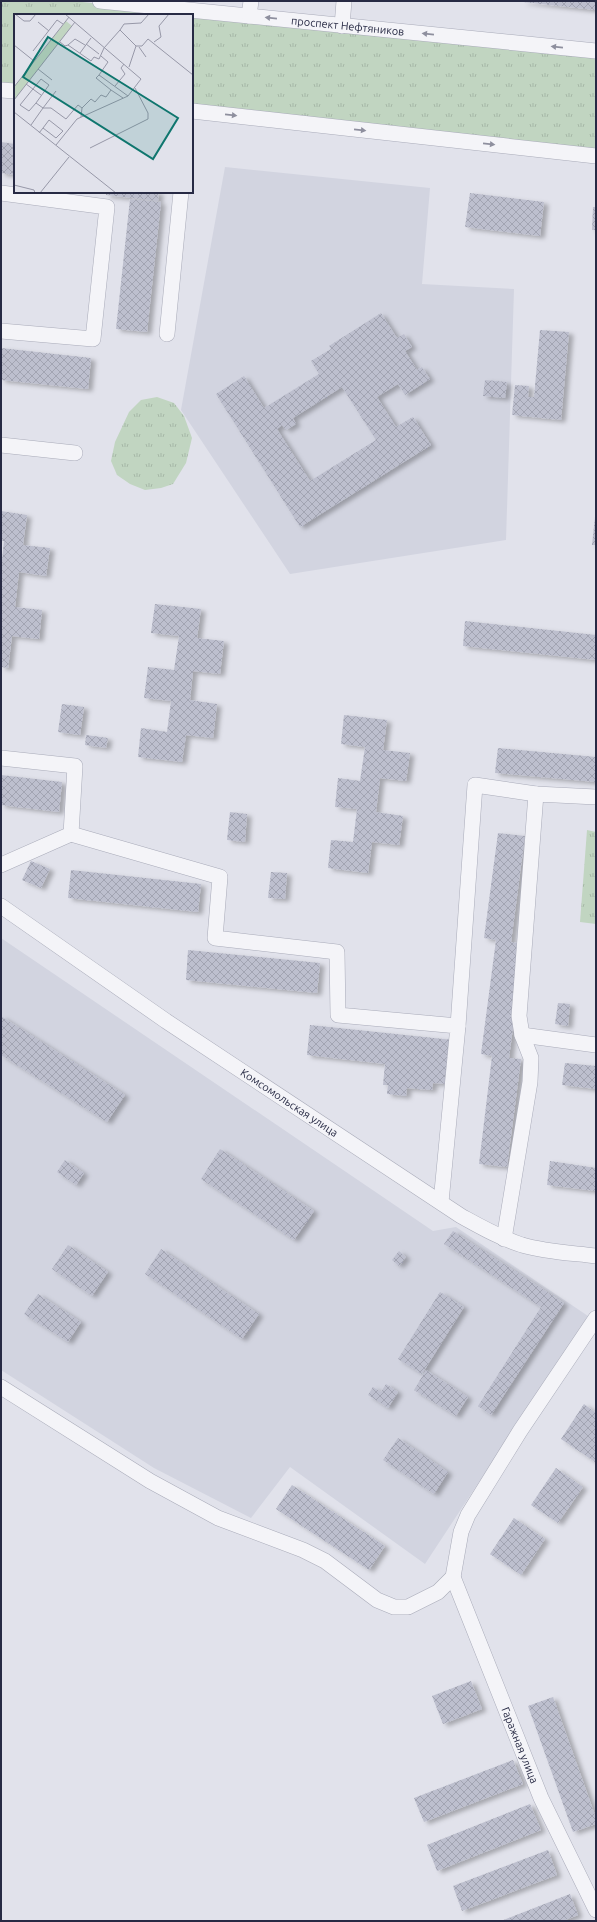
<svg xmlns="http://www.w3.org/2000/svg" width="597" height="1922" viewBox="0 0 597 1922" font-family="Ubuntu,sans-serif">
  <defs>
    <pattern id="grass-tufts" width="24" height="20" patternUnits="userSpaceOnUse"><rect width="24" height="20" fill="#c1d5c1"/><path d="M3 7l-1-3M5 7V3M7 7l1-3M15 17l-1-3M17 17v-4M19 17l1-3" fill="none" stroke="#a6b7a7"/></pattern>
    <pattern id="building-cross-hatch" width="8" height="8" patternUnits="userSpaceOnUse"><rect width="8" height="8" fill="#bdbfce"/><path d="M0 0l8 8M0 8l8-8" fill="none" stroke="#a2a4b2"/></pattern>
    <filter id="shadow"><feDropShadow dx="4.5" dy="2.5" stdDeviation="2" flood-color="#0004"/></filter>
  </defs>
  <rect width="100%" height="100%" fill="#e1e2eb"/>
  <g fill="#d2d4e0">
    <path d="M 225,167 L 430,188 L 422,284 L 514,289 L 506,540 L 290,574 L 181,410 Z"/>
    <path d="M 1,938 L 433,1231 L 456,1227 L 588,1316 L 425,1564 L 290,1467 L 251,1518 L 154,1468 L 1,1370 Z"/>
  </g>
  <g fill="url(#grass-tufts)">
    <path d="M 1,1 L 73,1 L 596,57 L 596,150 L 192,109 L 192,15 L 15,15 L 15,92 L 1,90 Z"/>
    <path d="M 157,397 L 174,403 L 184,416 L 192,438 L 186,463 L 173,484 L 161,488 L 145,490 L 130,484 L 117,475 L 111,461 L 115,442 L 129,412 L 141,400 Z"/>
    <path d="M 587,830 L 596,832 L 596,924 L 580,922 Z"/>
  </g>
  <g fill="url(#building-cross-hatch)" fill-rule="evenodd" filter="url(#shadow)">
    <path d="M 523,1 L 596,1 L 596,10 L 523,2 Z"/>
    <path d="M 1,142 L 15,144 L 15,175 L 1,173 Z"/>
    <path d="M 106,192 L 159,192 L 158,201 L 106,195 Z"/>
    <path d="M 470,193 L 544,202 L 540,236 L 465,227 Z"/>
    <path d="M 130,199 L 161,202 L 147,332 L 116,329 Z"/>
    <path d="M 593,207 L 596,207 L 596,230 L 592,230 Z"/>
    <path d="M 381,313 L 397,338 L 404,334 L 412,347 L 405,351 L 417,370 L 422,367 L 430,379 L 405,395 L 398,384 L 377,397 L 396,427 L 413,417 L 431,445 L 300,527 L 216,394 L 244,376 L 264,408 L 319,374 L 311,361 L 331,349 L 329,346 ZM 342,387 L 376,440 L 310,481 L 277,429 L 282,425 L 286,430 L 296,424 L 293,418 Z"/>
    <path d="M 540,330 L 569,332 L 561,420 L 512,415 L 515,385 L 529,386 L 528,397 L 534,397 Z"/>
    <path d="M 1,348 L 91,358 L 88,389 L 1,380 Z"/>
    <path d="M 485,380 L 507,382 L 505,398 L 483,396 Z"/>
    <path d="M 1,511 L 27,515 L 23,545 L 50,548 L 46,576 L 19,572 L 15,607 L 42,610 L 39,639 L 12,636 L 8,668 L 1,667 L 1,569 L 4,541 L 1,541 Z"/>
    <path d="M 595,517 L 596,517 L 596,545 L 592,545 Z"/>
    <path d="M 155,604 L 201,609 L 197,638 L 224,641 L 220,674 L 193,671 L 190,700 L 217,704 L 213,738 L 186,735 L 182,762 L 138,757 L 141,728 L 167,732 L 171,701 L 144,698 L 148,667 L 174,670 L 179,636 L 151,633 Z"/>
    <path d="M 465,621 L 596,635 L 596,660 L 463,646 Z"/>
    <path d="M 62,704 L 84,707 L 80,735 L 58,732 Z"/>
    <path d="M 344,715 L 387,720 L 383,750 L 410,753 L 406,781 L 380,778 L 376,812 L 403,816 L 399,845 L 372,842 L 368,873 L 328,868 L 331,840 L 353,842 L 357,809 L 335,807 L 338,778 L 360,781 L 365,747 L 341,744 Z"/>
    <path d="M 86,735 L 108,738 L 106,748 L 85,745 Z"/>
    <path d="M 498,748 L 596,757 L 596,782 L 495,773 Z"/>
    <path d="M 1,775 L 62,782 L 59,812 L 1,805 Z"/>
    <path d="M 230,812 L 247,814 L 245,842 L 227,840 Z"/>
    <path d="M 498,833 L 525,836 L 511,942 L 524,944 L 509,1058 L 521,1059 L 507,1167 L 479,1164 L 492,1056 L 481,1054 L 496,940 L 484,938 Z"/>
    <path d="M 31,861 L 50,869 L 41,888 L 22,880 Z"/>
    <path d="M 71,870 L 201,884 L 198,912 L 68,898 Z"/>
    <path d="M 271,872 L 287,873 L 285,899 L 268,898 Z"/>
    <path d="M 188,950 L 320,963 L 317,993 L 186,980 Z"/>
    <path d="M 558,1003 L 570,1004 L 568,1026 L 555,1024 Z"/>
    <path d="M 1,1016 L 125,1095 L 107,1122 L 1,1055 Z"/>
    <path d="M 310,1025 L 453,1040 L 449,1084 L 433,1083 L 432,1090 L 407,1088 L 406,1096 L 387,1094 L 388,1085 L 383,1085 L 385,1064 L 307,1055 Z"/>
    <path d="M 565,1063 L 596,1066 L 596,1089 L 562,1085 Z"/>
    <path d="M 220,1149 L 314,1211 L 294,1240 L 201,1179 Z"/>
    <path d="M 65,1160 L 84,1173 L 76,1185 L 57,1172 Z"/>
    <path d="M 550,1161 L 596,1168 L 596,1191 L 547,1185 Z"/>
    <path d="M 453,1231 L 564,1303 L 491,1415 L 478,1406 L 541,1307 L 444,1244 Z"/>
    <path d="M 68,1245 L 108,1272 L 92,1296 L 52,1269 Z"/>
    <path d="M 161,1249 L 259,1314 L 242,1339 L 145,1274 Z"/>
    <path d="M 399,1251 L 406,1257 L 399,1266 L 392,1260 Z"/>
    <path d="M 440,1292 L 464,1307 L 422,1374 L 398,1359 Z"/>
    <path d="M 38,1294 L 81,1322 L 68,1342 L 24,1314 Z"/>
    <path d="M 426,1370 L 468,1397 L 456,1416 L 414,1390 Z"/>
    <path d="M 386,1384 L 398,1392 L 388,1408 L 368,1395 L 373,1387 L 381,1392 Z"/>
    <path d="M 584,1404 L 596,1413 L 595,1462 L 561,1439 Z"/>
    <path d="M 398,1438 L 448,1472 L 434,1494 L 383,1460 Z"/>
    <path d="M 556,1468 L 583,1487 L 558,1523 L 531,1505 Z"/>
    <path d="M 292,1485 L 385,1546 L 369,1570 L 276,1509 Z"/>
    <path d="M 514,1518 L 545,1539 L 521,1575 L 490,1554 Z"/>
    <path d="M 471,1681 L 482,1709 L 443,1724 L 432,1696 Z"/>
    <path d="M 553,1697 L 596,1818 L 596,1824 L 573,1832 L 528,1706 Z"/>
    <path d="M 513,1760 L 523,1784 L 424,1822 L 414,1798 Z"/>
    <path d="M 530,1804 L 541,1830 L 437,1871 L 427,1845 Z"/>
    <path d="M 548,1850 L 557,1875 L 462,1911 L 453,1886 Z"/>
    <path d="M 570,1894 L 578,1915 L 563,1921 L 501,1921 Z"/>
  </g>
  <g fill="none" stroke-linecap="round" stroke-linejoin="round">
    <g stroke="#a9abb9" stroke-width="16">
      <g id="minor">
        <path id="s1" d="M 100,1 L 596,51"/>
        <path d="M 249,16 L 251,1"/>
        <path d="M 342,26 L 344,1"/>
        <path d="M 1,90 L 15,91"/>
        <path d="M 192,111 L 596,156"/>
        <path d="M 1,193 L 107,207 L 93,339 L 1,331"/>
        <path d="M 167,334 L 181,192"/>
        <path d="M 1,445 L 75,453"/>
        <path d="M 1,758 L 75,766 L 71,834 L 1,865"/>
        <path d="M 71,834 L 220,877 L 215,938 L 337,952 L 338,1015 L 458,1026 L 441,1202"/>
        <path id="s2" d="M 1,906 L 166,1021 L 461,1216 C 481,1227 500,1238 522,1245 C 546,1252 572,1253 596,1256"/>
        <path d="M 458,1026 L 475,785 L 536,794"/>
        <path d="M 522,1035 L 596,1045"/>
        <path d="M 504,1239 L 530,1082 L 531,1058 L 522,1035 L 519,1016 L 536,794 L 596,797"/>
        <path d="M 1,1387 L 150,1481 L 218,1518 L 303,1550 L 325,1561 L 377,1600 L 394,1607 L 408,1607 L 438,1592 L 453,1577 L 461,1532 L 468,1515 L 520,1431 L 596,1318"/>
        <path id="s3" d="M 453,1577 L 541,1798 L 596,1910"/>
      </g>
    </g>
    <use href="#minor" stroke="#f4f4f8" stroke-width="15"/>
  </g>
  <defs><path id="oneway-solid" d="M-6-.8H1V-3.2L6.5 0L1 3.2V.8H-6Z"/></defs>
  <g fill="#8e8f9e">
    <use href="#oneway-solid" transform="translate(271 18) rotate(-174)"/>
    <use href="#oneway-solid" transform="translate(428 34) rotate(-174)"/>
    <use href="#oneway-solid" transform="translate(557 47) rotate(-174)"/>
    <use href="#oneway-solid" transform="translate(231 115) rotate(6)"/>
    <use href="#oneway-solid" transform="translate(360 130) rotate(6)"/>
    <use href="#oneway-solid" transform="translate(489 144) rotate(6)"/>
  </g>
  <g text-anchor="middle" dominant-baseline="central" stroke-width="3" stroke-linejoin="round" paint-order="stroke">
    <g font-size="11" fill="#272a44" stroke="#f0f2f8">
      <text stroke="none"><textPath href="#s1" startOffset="249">проспект Нефтяников</textPath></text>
      <text stroke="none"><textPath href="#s2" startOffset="349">Комсомольская улица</textPath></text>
      <text stroke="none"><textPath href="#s3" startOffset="181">Гаражная улица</textPath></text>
    </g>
  </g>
  <g transform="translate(14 14)">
    <rect width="179" height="179" fill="#e1e2eb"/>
    <path d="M 52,7 L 58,12 L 0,86 L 0,73 Z" fill="#c1d5c1"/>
    <path fill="none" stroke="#9798a8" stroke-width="1" d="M 1,0 L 10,7 L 16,7 L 22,0M 24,8 L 35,17M 106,16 L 110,10 L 127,9 L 135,0M 46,28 L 51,32 L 54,31 L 77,47 L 80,43 L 85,45 L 90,34 L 106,16 L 122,32M 140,28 L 147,23 L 145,12 L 155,0M 72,30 L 85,40M 0,31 L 20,47M 54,31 L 61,25 L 71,31M 125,33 L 132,43M 19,37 L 43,6 L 49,10M 66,39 L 77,24M 87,42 L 94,48 L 85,61 L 114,82M 115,53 L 122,32 L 128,32 L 134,25 L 179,61M 24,55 L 38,66M 85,61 L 82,64 L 97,76M 12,70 L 27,81M 101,72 L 111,60 L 107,54 L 110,50M 0,73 L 55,3M 0,86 L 61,8M 29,94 L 37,94 L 52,105 L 64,91 L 68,94 L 67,103M 29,94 L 42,77M 68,94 L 77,85 L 81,88 L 87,81 L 92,83 L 97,76 L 109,84M 0,98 L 102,179M 17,111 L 29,94 L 22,89 L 35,71 L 27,65 L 6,91 L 15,97 L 22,89M 25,119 L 29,114 L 35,106 L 49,117 L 42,124 L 29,114M 42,131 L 63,105 L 114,82 L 127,65 L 51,0M 76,134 L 134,105 L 134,99 L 121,74M 0,171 L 20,176 L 21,179M 26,179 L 55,143"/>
    <path fill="#0f766e" fill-opacity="0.15" stroke="#0f766e" stroke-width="2" d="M 34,23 L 164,104 L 139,145 L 9,63 Z"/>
    <rect width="179" height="179" fill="none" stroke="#272a44" stroke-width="2"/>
  </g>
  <rect width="597" height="1922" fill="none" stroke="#272a44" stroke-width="4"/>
</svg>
